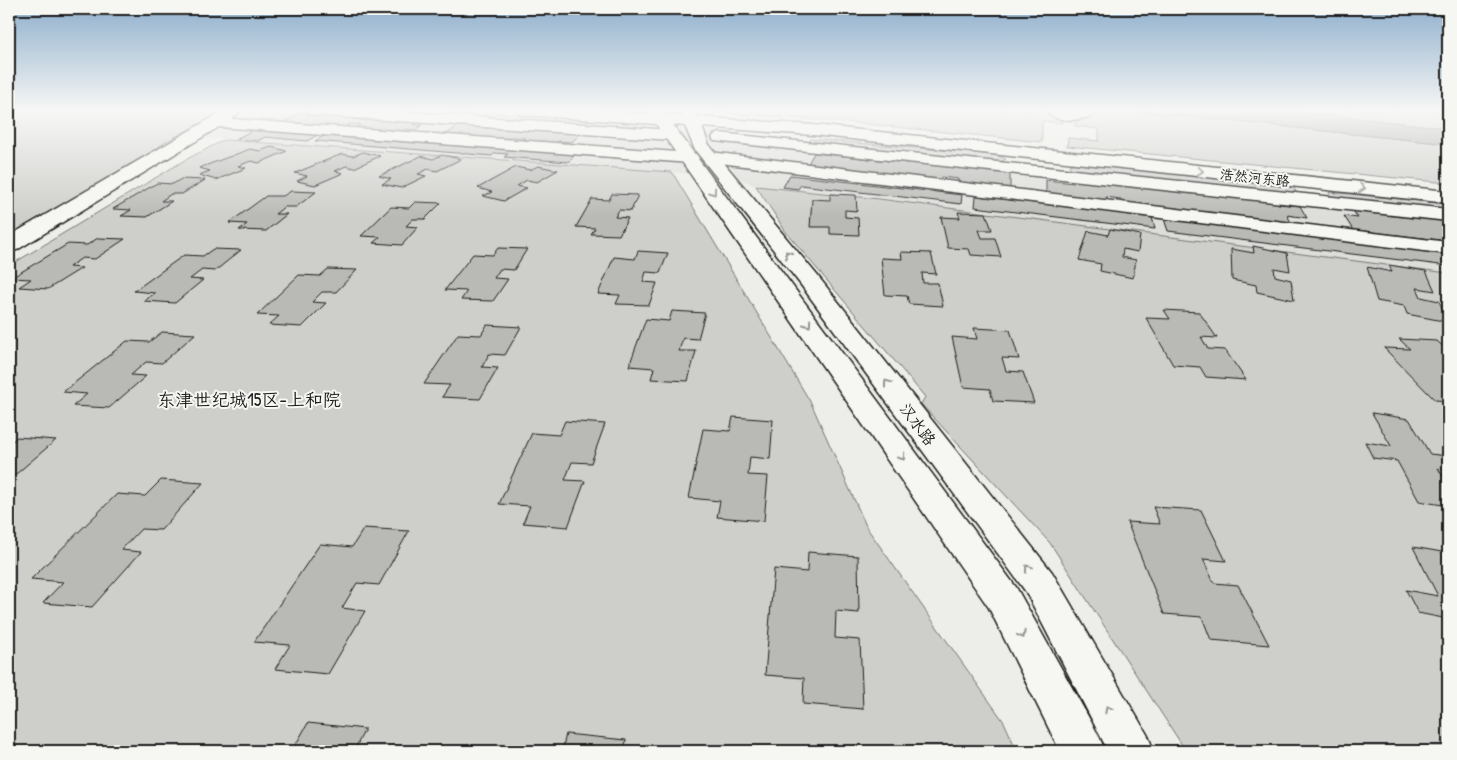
<svg xmlns="http://www.w3.org/2000/svg" width="1457" height="760" viewBox="0 0 1457 760" font-family="'Patrick Hand','LXGW WenKai TC',sans-serif">
  <rect width="100%" height="100%" fill="#edede9"/>
  <filter id="ink" filterUnits="userSpaceOnUse"><feTurbulence type="fractalNoise" baseFrequency=".02" numOctaves="2"/><feDisplacementMap in="SourceGraphic" scale="10" xChannelSelector="R" yChannelSelector="G"/><feConvolveMatrix kernelMatrix="1 2 1 2 8 2 1 2 1" color-interpolation-filters="sRGB"/></filter>
  <g filter="url(#ink)">
    <path fill="#ddddda" d="M 255,110 L 458,110 L 725,132 L 1448,207 L 1448,273 L 879,199 L 756,186 L 736,177 L 206,138 Z"/>
    <g fill="#cececb" stroke="#757574">
      <path d="M 9,110 L 226,110 L 165,142 L 139,162 L 9,239 Z"/>
      <path d="M 687,110 L 1126,110 L 1448,144 L 1448,183 L 1067,146 L 1068,138 L 1099,141 L 1099,129 L 1075,126 L 1075,116 L 1062,115 L 1062,123 L 1042,121 L 1042,142 L 856,123 Z"/>
      <path d="M 1280,110 L 1448,110 L 1448,128 Z"/>
      <path d="M 495,113 L 592,121 L 596,124 L 586,126 L 490,118 L 483,115 Z"/>
      <path d="M 811,139 L 996,155 L 1006,159 L 997,163 L 809,143 Z"/>
      <path d="M 224,140 L 672,172 L 811,403 L 867,528 L 1004,722 L 1017,751 L 9,751 L 9,266 L 185,160 Z"/>
      <path d="M 1075,163 L 1279,184 L 1294,188 L 1297,193 L 1081,172 L 1071,169 L 1069,165 Z"/>
      <path d="M 756,186 L 879,199 L 1448,273 L 1448,751 L 1186,751 L 1050,543 L 921,404 L 925,397 L 786,232 Z"/>
      <path d="M 1329,192 L 1448,204 L 1448,212 L 1340,200 L 1330,196 Z"/>
    </g>
    <path fill="#a6a6a3" stroke="#6f6f6d" d="M 1126,110 L 1280,110 L 1448,128 L 1448,144 Z"/>
    <g fill="#b9b9b6" stroke="#1c1c1c">
      <path d="M 304,111 L 359,115 L 352,119 L 368,121 L 374,117 L 420,120 L 414,125 L 422,125 L 415,130 L 406,129 L 399,134 L 352,130 L 360,125 L 350,124 L 340,130 L 278,125 Z"/>
      <path d="M 459,125 L 580,134 L 572,142 L 558,141 L 554,145 L 519,143 L 525,138 L 510,137 L 504,141 L 443,137 Z"/>
      <path d="M 257,128 L 321,133 L 307,141 L 265,137 L 258,141 L 236,139 Z"/>
      <path d="M 327,134 L 576,154 L 568,162 L 504,157 L 508,154 L 495,153 L 492,156 L 315,141 Z"/>
      <path d="M 271,147 L 287,151 L 259,163 L 251,161 L 238,166 L 246,168 L 216,180 L 199,175 L 210,171 L 199,168 L 250,149 L 260,151 Z"/>
      <path d="M 363,152 L 380,156 L 354,168 L 346,166 L 335,171 L 343,173 L 315,185 L 297,181 L 307,176 L 295,173 L 342,154 L 353,156 Z"/>
      <path d="M 814,153 L 908,163 L 910,160 L 1010,170 L 1010,190 L 957,184 L 958,179 L 941,177 L 940,182 L 806,167 Z"/>
      <path d="M 442,155 L 461,159 L 437,171 L 428,169 L 418,174 L 426,176 L 401,188 L 382,184 L 391,179 L 379,176 L 421,156 L 433,159 Z"/>
      <path d="M 538,166 L 558,170 L 537,182 L 527,180 L 517,186 L 527,188 L 504,201 L 483,196 L 492,192 L 478,188 L 516,167 L 530,170 Z"/>
      <path d="M 790,175 L 962,195 L 961,204 L 801,185 L 798,189 L 783,187 Z"/>
      <path d="M 1074,177 L 1276,201 L 1278,204 L 1300,206 L 1307,218 L 1287,215 L 1293,226 L 1121,205 L 1120,199 L 1106,197 L 1107,202 L 1046,195 L 1046,180 L 1074,183 Z"/>
      <path d="M 181,179 L 205,180 L 182,194 L 171,194 L 161,201 L 172,201 L 147,217 L 121,216 L 131,210 L 113,209 L 157,183 L 173,184 Z"/>
      <path d="M 291,191 L 316,192 L 296,207 L 284,207 L 275,214 L 287,214 L 266,231 L 239,230 L 247,224 L 229,223 L 266,196 L 283,196 Z"/>
      <path d="M 612,194 L 638,195 L 631,211 L 619,210 L 615,217 L 628,218 L 619,235 L 591,234 L 595,228 L 576,227 L 592,199 L 609,200 Z"/>
      <path d="M 830,194 L 856,195 L 857,211 L 845,210 L 845,217 L 858,218 L 859,235 L 830,234 L 830,227 L 810,227 L 812,199 L 830,200 Z"/>
      <path d="M 976,196 L 1152,217 L 1155,229 L 975,207 Z"/>
      <path d="M 415,202 L 441,203 L 425,219 L 413,219 L 406,226 L 418,227 L 402,245 L 373,243 L 380,237 L 361,236 L 391,207 L 409,208 Z"/>
      <path d="M 1351,208 L 1448,219 L 1448,241 L 1353,230 L 1344,216 L 1358,218 Z"/>
      <path d="M 958,212 L 986,213 L 992,230 L 979,230 L 982,238 L 995,238 L 1001,257 L 971,255 L 969,249 L 948,248 L 941,217 L 960,218 Z"/>
      <path d="M 1164,219 L 1448,253 L 1448,266 L 1168,231 Z"/>
      <path d="M 1110,229 L 1140,235 L 1138,252 L 1123,249 L 1122,257 L 1136,260 L 1133,278 L 1100,271 L 1101,264 L 1079,260 L 1088,231 L 1108,235 Z"/>
      <path d="M 98,238 L 125,239 L 95,259 L 82,258 L 69,267 L 82,268 L 48,289 L 19,287 L 31,279 L 11,278 L 68,244 L 87,245 Z"/>
      <path d="M 1253,246 L 1287,253 L 1290,271 L 1274,268 L 1275,276 L 1291,280 L 1294,300 L 1257,292 L 1256,285 L 1232,280 L 1231,249 L 1254,253 Z"/>
      <path d="M 498,248 L 527,249 L 514,270 L 500,269 L 494,278 L 508,279 L 493,301 L 461,300 L 467,291 L 445,290 L 473,254 L 493,255 Z"/>
      <path d="M 213,249 L 241,250 L 215,271 L 202,270 L 190,279 L 203,280 L 175,303 L 144,301 L 155,293 L 134,291 L 184,255 L 203,256 Z"/>
      <path d="M 638,251 L 668,253 L 660,273 L 646,272 L 643,282 L 657,283 L 649,305 L 616,304 L 620,295 L 598,294 L 614,257 L 635,259 Z"/>
      <path d="M 901,252 L 931,253 L 936,274 L 922,273 L 923,283 L 938,283 L 943,306 L 909,304 L 907,296 L 885,295 L 881,258 L 902,259 Z"/>
      <path d="M 1389,265 L 1426,271 L 1435,291 L 1417,288 L 1421,297 L 1439,301 L 1448,322 L 1407,314 L 1404,306 L 1377,301 L 1367,267 L 1392,272 Z"/>
      <path d="M 328,269 L 357,270 L 336,292 L 322,292 L 312,302 L 326,303 L 302,327 L 269,325 L 279,316 L 257,315 L 299,275 L 320,276 Z"/>
      <path d="M 1164,310 L 1199,312 L 1217,338 L 1201,337 L 1208,349 L 1225,350 L 1246,380 L 1206,377 L 1200,367 L 1173,365 L 1146,318 L 1170,319 Z"/>
      <path d="M 672,311 L 705,313 L 698,339 L 683,338 L 679,351 L 696,351 L 688,381 L 651,379 L 654,368 L 629,366 L 646,319 L 669,321 Z"/>
      <path d="M 487,325 L 521,327 L 505,355 L 489,354 L 482,367 L 498,368 L 480,399 L 442,397 L 450,385 L 424,384 L 458,334 L 481,335 Z"/>
      <path d="M 974,328 L 1010,330 L 1019,359 L 1002,358 L 1006,371 L 1023,372 L 1034,403 L 993,401 L 990,389 L 963,387 L 952,337 L 977,339 Z"/>
      <path d="M 162,332 L 195,334 L 162,363 L 146,362 L 131,375 L 146,376 L 109,408 L 73,406 L 87,394 L 63,392 L 127,341 L 149,342 Z"/>
      <path d="M 1399,339 L 1437,341 L 1448,351 L 1448,401 L 1435,400 L 1384,348 L 1410,349 Z"/>
      <path d="M 1372,413 L 1409,419 L 1430,454 L 1448,456 L 1448,470 L 1438,468 L 1448,485 L 1448,506 L 1419,501 L 1397,461 L 1373,458 L 1365,442 L 1391,446 Z"/>
      <path d="M 733,417 L 773,420 L 770,459 L 750,457 L 748,475 L 768,476 L 764,521 L 717,517 L 720,501 L 689,498 L 703,429 L 730,431 Z"/>
      <path d="M 565,421 L 605,424 L 591,463 L 572,462 L 565,480 L 585,481 L 568,527 L 523,523 L 530,506 L 499,504 L 532,433 L 559,435 Z"/>
      <path d="M 17,437 L 56,440 L 9,480 L 9,444 Z"/>
      <path d="M 161,480 L 203,483 L 161,530 L 141,529 L 121,550 L 141,552 L 92,607 L 43,603 L 63,582 L 31,579 L 117,494 L 145,496 Z"/>
      <path d="M 1153,507 L 1201,510 L 1226,561 L 1203,559 L 1214,583 L 1238,585 L 1269,645 L 1211,640 L 1202,617 L 1164,614 L 1127,522 L 1160,524 Z"/>
      <path d="M 364,528 L 409,531 L 379,585 L 357,583 L 342,608 L 365,611 L 328,674 L 275,669 L 290,645 L 254,642 L 320,544 L 352,547 Z"/>
      <path d="M 1413,547 L 1448,553 L 1448,619 L 1418,613 L 1406,590 L 1438,596 Z"/>
      <path d="M 808,552 L 858,556 L 859,613 L 836,611 L 835,638 L 860,640 L 863,709 L 803,704 L 804,678 L 765,675 L 774,569 L 807,572 Z"/>
      <path d="M 308,723 L 365,729 L 354,751 L 292,751 Z"/>
      <path d="M 566,734 L 626,740 L 624,751 L 562,751 Z"/>
    </g>
    <g fill="none" stroke-linecap="round" stroke-linejoin="round">
      <g stroke="#1c1c1c" stroke-width="3">
        <g id="minor">
          <path d="M 225,110 L 237,110 L 239,113 L 232,119 L 690,153 L 696,154 L 699,158 L 696,162 L 690,163 L 219,127 L 17,250 L 9,251 L 9,236 Z"/>
          <path d="M 306,110 L 382,110 L 672,130 L 678,132 L 680,135 L 678,138 L 672,140 L 313,115 L 308,113 Z"/>
          <path d="M 1046,110 L 1096,110 L 1093,116 C 1079,120 1056,124 1046,110 Z"/>
          <path d="M 720,133 L 1448,209 L 1448,221 L 714,141 L 712,138 L 714,135 Z"/>
          <path d="M 710,152 L 1448,242 L 1448,254 L 704,161 L 701,157 L 704,153 Z"/>
        </g>
      </g>
      <g stroke="#1c1c1c" stroke-width="3">
        <path id="major" d="M 517,110 L 593,110 L 649,114 L 647,110 L 662,110 L 666,115 L 682,116 L 680,110 L 695,110 L 698,117 L 813,125 L 1448,191 L 1448,203 L 813,135 L 702,127 L 709,145 L 817,275 L 1052,572 L 1148,736 L 1154,751 L 1108,751 L 1026,592 L 801,285 L 695,150 L 685,126 L 673,125 L 1016,587 L 1099,736 L 1105,751 L 1060,751 L 989,608 L 656,124 L 524,115 L 519,113 Z"/>
      </g>
      <use href="#minor" fill="#f6f6f2" fill-rule="evenodd"/>
      <use href="#major" fill="#f6f6f2" fill-rule="evenodd"/>
    </g>
    <defs><path id="oneway-chevron" d="M-2-3.5L2.5 0L-2 3.5" fill="none" stroke-width="1.6" stroke-linecap="round" stroke-linejoin="round" transform="scale(1.25)"/></defs>
    <g stroke="#949492">
      <use href="#oneway-chevron" transform="translate(1200 171) rotate(6)"/>
      <use href="#oneway-chevron" transform="translate(1362 188) rotate(6)"/>
      <use href="#oneway-chevron" transform="translate(713 192) rotate(55)"/>
      <use href="#oneway-chevron" transform="translate(788 254) rotate(-129)"/>
      <use href="#oneway-chevron" transform="translate(808 324) rotate(55)"/>
      <use href="#oneway-chevron" transform="translate(887 383) rotate(-127)"/>
      <use href="#oneway-chevron" transform="translate(902 457) rotate(55)"/>
      <use href="#oneway-chevron" transform="translate(1028 568) rotate(-127)"/>
      <use href="#oneway-chevron" transform="translate(1022 635) rotate(62)"/>
      <use href="#oneway-chevron" transform="translate(1108 709) rotate(-119)"/>
    </g>
  </g>
  <linearGradient id="sky" x2="0" y2="1"><stop stop-color="#8daecc"/><stop offset="0.51" stop-color="#f7f7f5"/><stop offset="1" stop-color="#f7f7f5" stop-opacity="0"/></linearGradient>
  <rect width="1457" height="217" fill="url(#sky)"/>
  <g text-anchor="middle" dominant-baseline="central" stroke-width="4" stroke-linejoin="round" paint-order="stroke">
    <g font-size="14" fill="#1c1c1c" stroke="#f6f6f2">
      <text transform="translate(1255 177) rotate(6)">浩然河东路</text>
    </g>
    <g font-size="16" fill="#1c1c1c" stroke="#f6f6f2">
      <text transform="translate(918 424) rotate(53)">汉水路</text>
    </g>
    <g font-size="18" fill="#1c1c1c" stroke="#f6f6f2">
      <text x="249" y="399">东津世纪城15区-上和院</text>
    </g>
  </g>
  <rect width="1457" height="760" fill="none" stroke="#f6f6f2" stroke-width="30"/>
  <rect x="15" y="15" width="1427" height="730" fill="none" stroke="#1c1c1c" stroke-width="2" filter="url(#ink)"/>
</svg>
